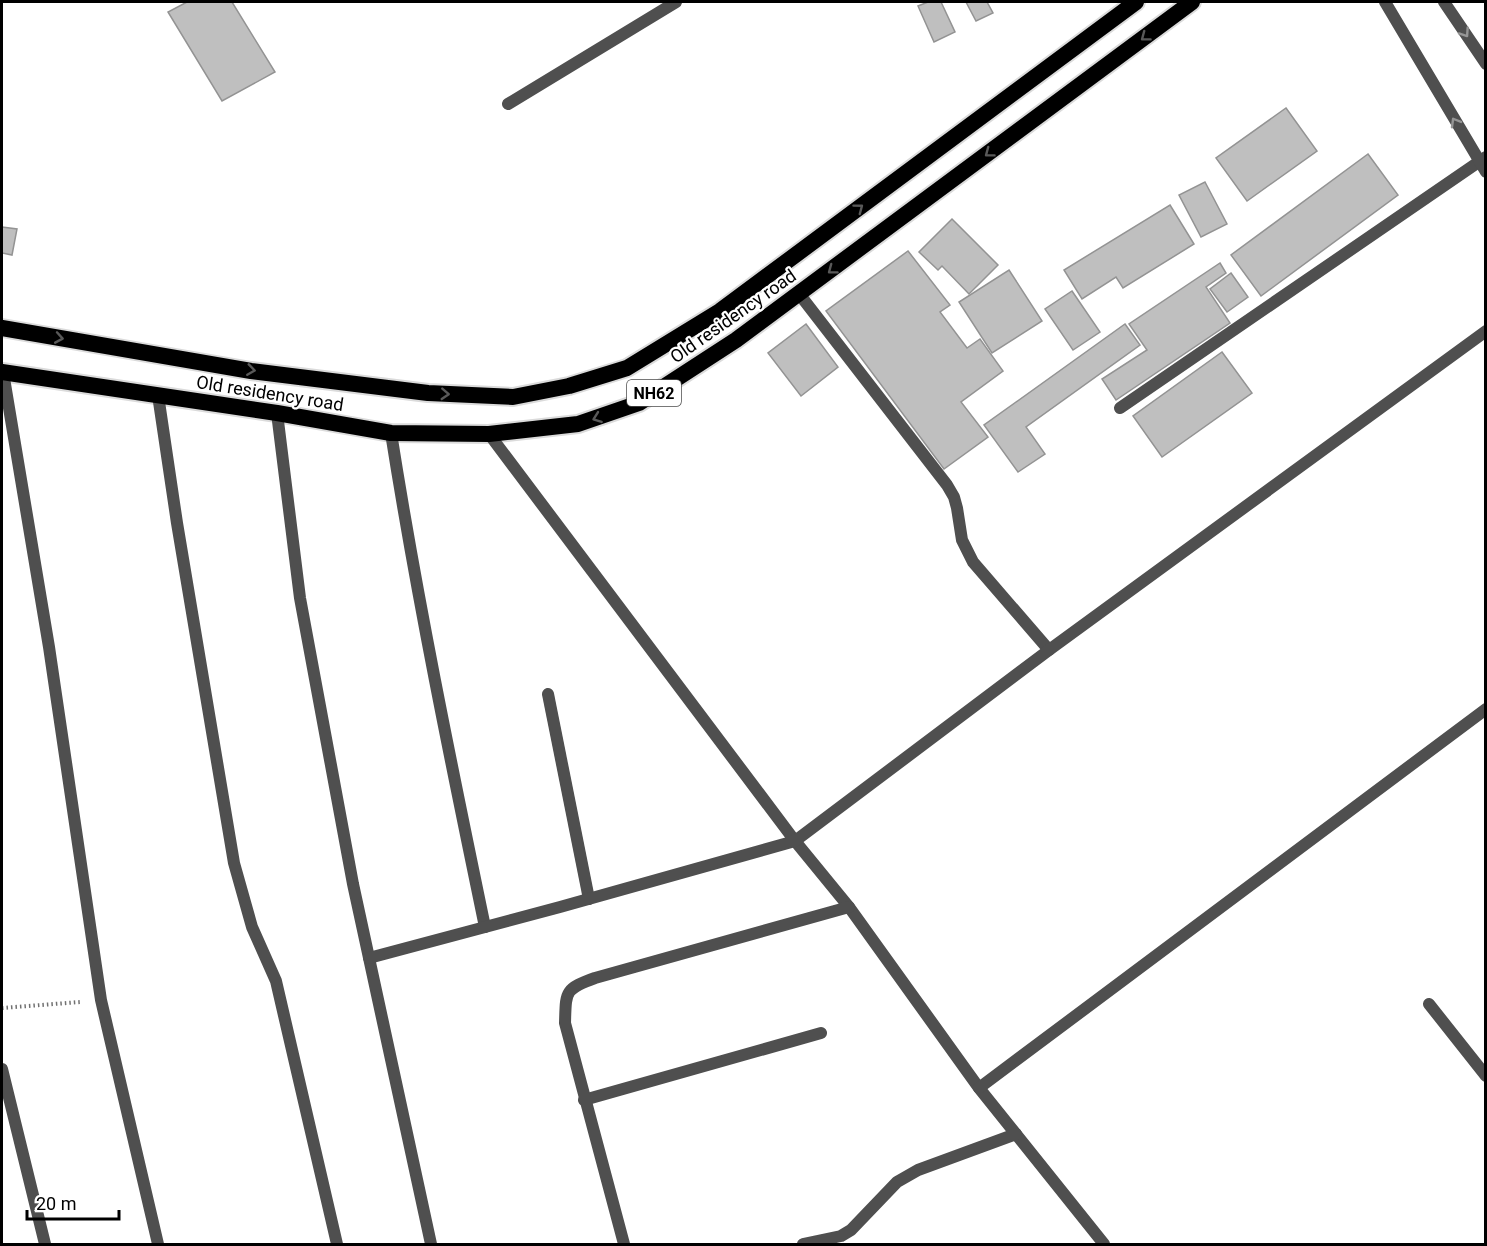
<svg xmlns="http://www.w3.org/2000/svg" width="1487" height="1246" viewBox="0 0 1487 1246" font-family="Roboto,sans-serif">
  <rect width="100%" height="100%" fill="#fff"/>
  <g fill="#bfbfbf" stroke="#939393" stroke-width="1.5">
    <path d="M 187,2 L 232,2 L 275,72 L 222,101 L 168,12 Z"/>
    <path d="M 928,2 L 941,2 L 955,32 L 934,42 L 918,6 Z"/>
    <path d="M 966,2 L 987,2 L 993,13 L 976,21 Z"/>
    <path d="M 1286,108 L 1317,151 L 1247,201 L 1216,158 Z"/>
    <path d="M 1368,154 L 1398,195 L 1261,296 L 1231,255 Z"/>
    <path d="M 1205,182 L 1227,224 L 1201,237 L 1179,195 Z"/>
    <path d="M 1170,205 L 1194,244 L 1123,288 L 1116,277 L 1082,299 L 1064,270 Z"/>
    <path d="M 952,219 L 998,265 L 969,294 L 942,266 L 938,270 L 919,252 Z"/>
    <path d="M 2,227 L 17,229 L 12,255 L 2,253 Z"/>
    <path d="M 908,251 L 950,305 L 940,312 L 967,348 L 980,339 L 1003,371 L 961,402 L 988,437 L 944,469 L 826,311 Z"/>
    <path d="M 1220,263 L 1226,273 L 1206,287 L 1230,323 L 1116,400 L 1102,379 L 1147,350 L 1129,324 Z"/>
    <path d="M 1009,270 L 1042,321 L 992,353 L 959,302 Z"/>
    <path d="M 1231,273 L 1248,297 L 1227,312 L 1210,289 Z"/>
    <path d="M 1072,291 L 1100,332 L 1073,350 L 1045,309 Z"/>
    <path d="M 806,324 L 838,367 L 801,396 L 768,353 Z"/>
    <path d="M 1125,324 L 1140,345 L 1026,427 L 1045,454 L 1018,472 L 984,425 Z"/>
    <path d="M 1222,352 L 1252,393 L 1162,457 L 1133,416 Z"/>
  </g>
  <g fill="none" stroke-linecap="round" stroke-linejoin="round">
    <g stroke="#dbdbdb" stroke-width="20">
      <g id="trunk">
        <path d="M 2,328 L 251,371 L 428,393 L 513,397 L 569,386 L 627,368 L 720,311 L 1136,2"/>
        <path d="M 2,372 L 277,413 L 391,433 L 489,434 L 578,424 L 639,403 L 736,340 L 1192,2"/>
      </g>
    </g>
    <path stroke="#717171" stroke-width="4" stroke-dasharray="1.5 3" stroke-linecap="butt" d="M 2,1008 L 80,1002"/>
    <path stroke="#4f4f4f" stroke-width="12" d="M 508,104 L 676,2"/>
    <g stroke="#4f4f4f" stroke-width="12">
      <path d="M 800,295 L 947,485 L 954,497 L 957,508 L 962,540 L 973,562 L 1049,650"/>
      <path d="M 3,372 L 49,647 L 101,1000 L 158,1244"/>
      <path d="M 158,395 L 177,523 L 234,863 L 252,927 L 276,981 L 337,1244"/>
      <path d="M 1120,408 L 1486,157"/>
      <path d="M 277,413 L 300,598 L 353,884 L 431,1244"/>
      <path d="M 391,433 C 417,598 451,763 485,927"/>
      <path d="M 489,434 L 795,841 L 849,907 L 979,1088 L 1104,1244"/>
      <path d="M 548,694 L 589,899"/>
      <path d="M 369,958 L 560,907 L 795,841 L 1049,650 L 1486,331"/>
      <path d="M 1429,1004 L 1486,1076"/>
      <path d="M 2,1069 L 45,1244"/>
      <path d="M 979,1088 L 1486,709"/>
      <path d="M 584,1100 L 821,1033"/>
      <path d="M 624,1244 L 565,1023 C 566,992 564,989 595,978 L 849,907"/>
      <path d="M 803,1244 L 841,1236 L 851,1230 L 897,1182 L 918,1170 L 1016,1134"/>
    </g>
    <g stroke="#4f4f4f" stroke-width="12">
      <path d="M 1385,2 L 1486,172"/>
      <path d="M 1444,2 L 1486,64"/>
    </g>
    <use href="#trunk" stroke="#000" stroke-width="16"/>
  </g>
  <defs><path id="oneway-chevron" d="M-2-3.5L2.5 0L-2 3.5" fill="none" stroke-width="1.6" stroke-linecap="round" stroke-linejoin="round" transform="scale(1.5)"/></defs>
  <g stroke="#959595">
    <use href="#oneway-chevron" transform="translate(1465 33) rotate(56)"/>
    <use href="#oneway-chevron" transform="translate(1455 122) rotate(-120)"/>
  </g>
  <g stroke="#595959">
    <use href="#oneway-chevron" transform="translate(1145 37) rotate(143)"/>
    <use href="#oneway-chevron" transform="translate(989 153) rotate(143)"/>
    <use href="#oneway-chevron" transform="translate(859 208) rotate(-37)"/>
    <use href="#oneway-chevron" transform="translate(832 270) rotate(143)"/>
    <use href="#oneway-chevron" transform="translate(59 338) rotate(10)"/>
    <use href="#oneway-chevron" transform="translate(251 370) rotate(8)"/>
    <use href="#oneway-chevron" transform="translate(445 394) rotate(3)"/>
    <use href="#oneway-chevron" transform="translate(597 418) rotate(160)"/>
  </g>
  <g text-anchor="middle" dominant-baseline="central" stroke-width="4.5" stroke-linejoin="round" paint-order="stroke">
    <rect fill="#fff" stroke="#4c4c4c" stroke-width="1.5" x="627" y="380" width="54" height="26" rx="4.5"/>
    <g font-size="16" font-weight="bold" fill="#000">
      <text x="654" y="393">NH62</text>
    </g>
    <g font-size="18" fill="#000" stroke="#fff">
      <text transform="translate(733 316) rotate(-35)">Old residency road</text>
      <text transform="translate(270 393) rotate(9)">Old residency road</text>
    </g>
  </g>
  <rect width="1487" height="1246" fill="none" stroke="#000000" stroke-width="6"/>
  <path d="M27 1210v9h92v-9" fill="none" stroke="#000000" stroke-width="3"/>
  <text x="36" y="1210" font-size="18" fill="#000000" stroke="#ffffff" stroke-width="4.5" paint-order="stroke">20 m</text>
</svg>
